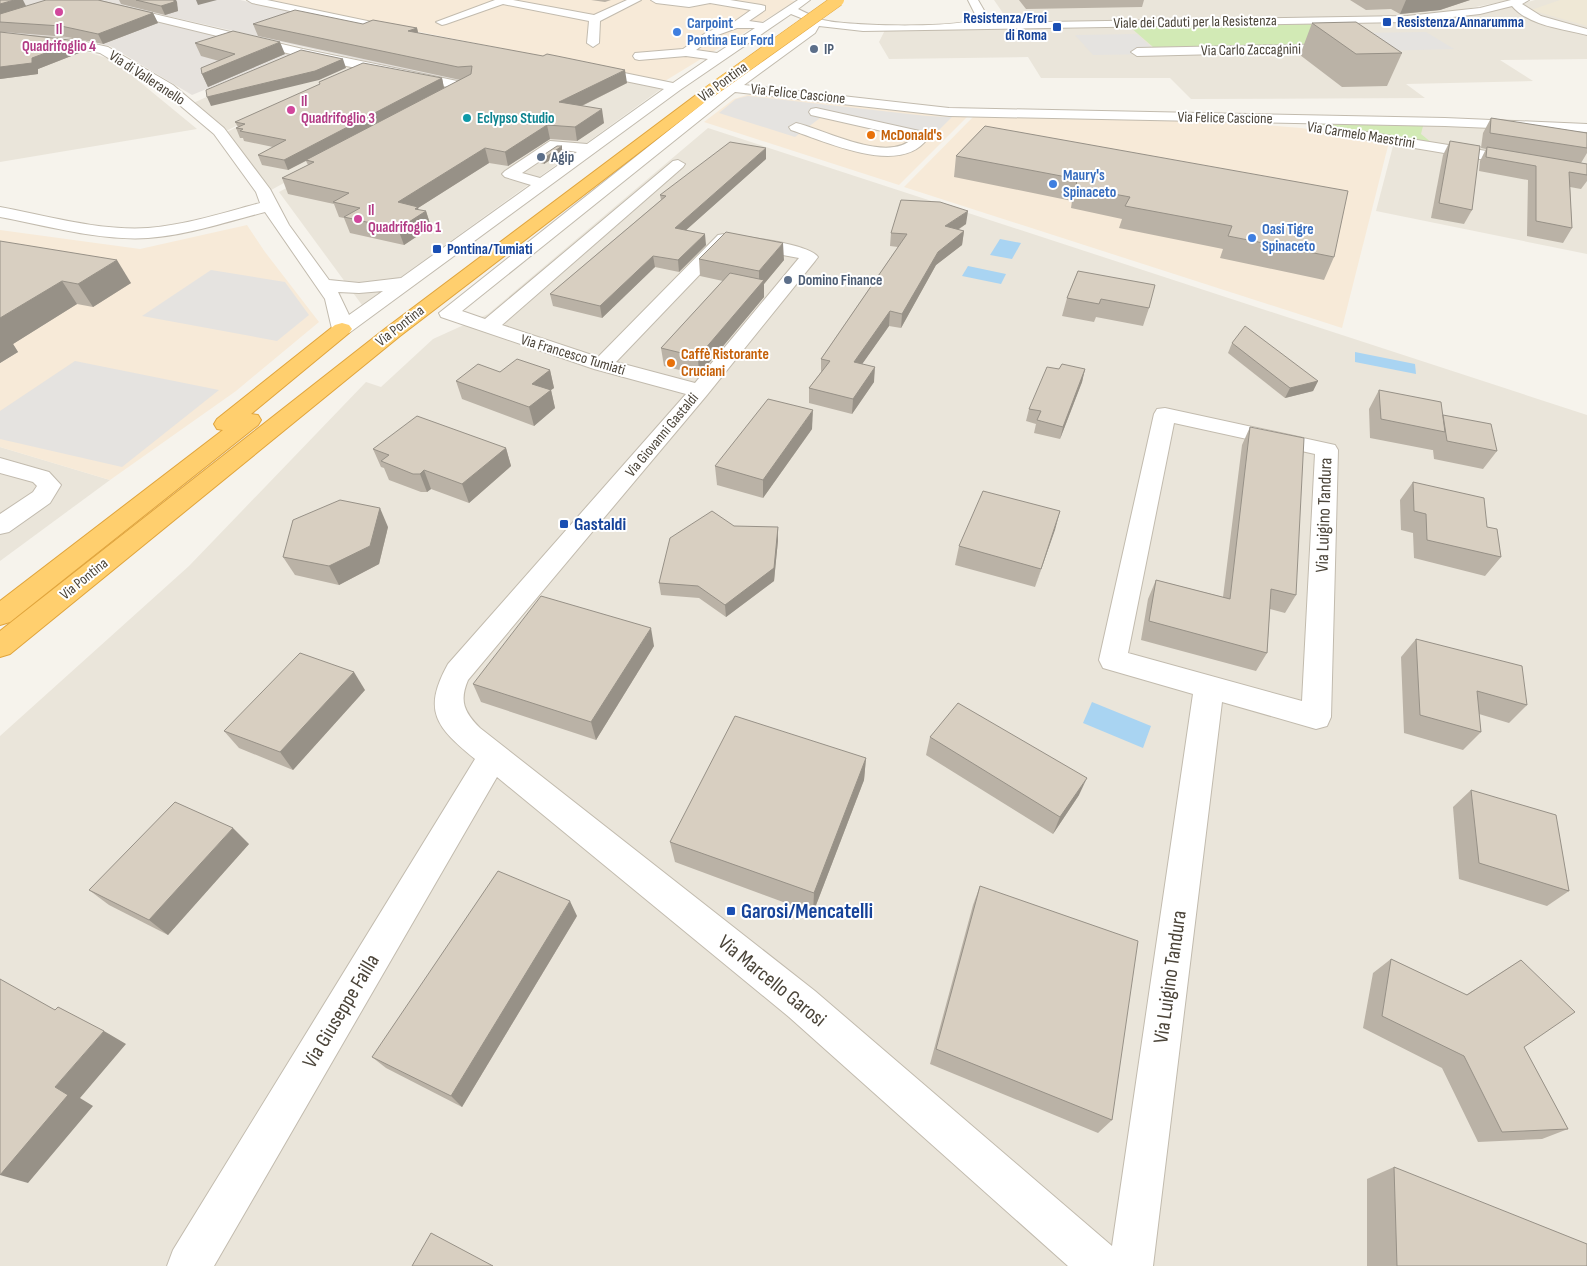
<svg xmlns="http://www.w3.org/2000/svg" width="1587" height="1266" viewBox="0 0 1587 1266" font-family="'Sofia Sans Condensed',sans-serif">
  <rect width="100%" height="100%" fill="#f6f3ec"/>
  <g fill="#eae5da">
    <path d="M 994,0 L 1510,0 L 1456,11 L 1396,17 L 1027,22 L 1007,19 Z"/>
    <path d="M 1535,0 L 1587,0 L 1587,59 L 1500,60 L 1533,81 L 1406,84 L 1425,98 L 1191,99 L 1170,78 L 1041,78 L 1028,57 L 889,59 L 879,42 L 885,30 L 1416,21 L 1484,14 Z"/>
    <path d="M 0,42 L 78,49 L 113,60 L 197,129 L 0,162 Z"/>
    <path d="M 301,54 L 461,87 L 260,196 L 223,134 L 311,89 L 222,133 L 191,104 Z"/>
    <path d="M 519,59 L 661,89 L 362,305 L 279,192 L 476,86 Z"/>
    <path d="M 1399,123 L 1587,131 L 1587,254 L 1376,211 Z"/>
    <path d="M 708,128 L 1587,415 L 1587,1266 L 0,1266 L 0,736 L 189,566 L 366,382 L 381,387 L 433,339 L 488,314 Z"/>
    <path d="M 0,447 L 110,480 L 0,561 Z"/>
  </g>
  <g fill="#f7ead8">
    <path d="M 259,0 L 789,0 L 796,1 L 665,81 Z"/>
    <path d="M 747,95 L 763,95 L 967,117 L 899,185 L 704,122 L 734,99 Z"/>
    <path d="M 974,116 L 1230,122 L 1301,128 L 1389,142 L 1342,328 L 904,187 Z"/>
    <path d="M 247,225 L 265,252 L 319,322 L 236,391 L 110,480 L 0,447 L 0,363 L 18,352 L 0,348 L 34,327 L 39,328 L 51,320 L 0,260 L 0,230 L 140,249 Z"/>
  </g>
  <g fill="#e6e2dd">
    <path d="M 0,0 L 65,0 L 293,53 L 192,95 L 110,46 L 89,41 L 0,36 Z"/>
    <path d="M 97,0 L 240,0 L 519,59 L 476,86 Z"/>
  </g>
  <path fill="#efe8d6" d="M 1560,0 L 1587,0 L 1587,26 L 1531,10 Z"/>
  <g fill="#d2eab5">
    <path d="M 1315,24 L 1348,44 L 1153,47 L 1130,27 Z"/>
    <path d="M 1318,124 L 1423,126 L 1421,134 L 1432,143 Z"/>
  </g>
  <g fill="#e5e3e0">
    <path d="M 1426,32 L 1454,49 L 1379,51 L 1354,33 Z"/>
    <path d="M 1137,34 L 1158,54 L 1093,55 L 1075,35 Z"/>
    <path d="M 748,96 L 927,116 L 952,117 L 935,134 L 828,112 L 795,137 L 719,113 L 736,99 Z"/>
    <path d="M 211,270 L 285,282 L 309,315 L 277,341 L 142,316 Z"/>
    <path d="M 75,361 L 219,390 L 122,467 L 0,439 L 0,411 Z"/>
  </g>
  <g fill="#a9d4f2">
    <path d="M 1000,239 L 1021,243 L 1012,259 L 990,255 Z"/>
    <path d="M 968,266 L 1006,274 L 1001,284 L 962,276 Z"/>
    <path d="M 1355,352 L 1415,364 L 1416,374 L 1355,362 Z"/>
    <path d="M 1092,702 L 1151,726 L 1143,748 L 1083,723 Z"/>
  </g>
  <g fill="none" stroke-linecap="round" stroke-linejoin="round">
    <g stroke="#c2bbae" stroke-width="2">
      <g id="minor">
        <path d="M 77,0 L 95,0 L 303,49 L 462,82 L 468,86 L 462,90 L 303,57 L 78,2 Z"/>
        <path d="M 247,0 L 267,0 L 401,28 L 407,31 L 401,34 L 252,3 Z"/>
        <path d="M 495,0 L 513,0 L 594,15 L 627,0 L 641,0 L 600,21 L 599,43 L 593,47 L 587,43 L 589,21 L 503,4 L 446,24 L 442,25 L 436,22 Z"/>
        <path d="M 651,0 L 730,0 L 761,5 L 765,6 L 765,10 L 749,21 L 763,23 L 798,0 L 810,0 L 798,9 C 806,13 815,17 823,20 C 845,26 960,29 977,18 L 968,0 L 978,0 L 989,19 L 985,23 L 1407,16 L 1480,8 L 1511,0 L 1529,0 L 1522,4 L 1541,16 L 1587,29 L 1587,35 C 1563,29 1529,26 1512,6 L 1480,14 L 1407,22 L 863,31 L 819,26 L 815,33 L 744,85 L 949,108 L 1445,118 L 1587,124 L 1587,132 L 1445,126 L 949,116 L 735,92 L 462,311 L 485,319 L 673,161 L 678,160 L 685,164 L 683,167 L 502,325 L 598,357 L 718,235 L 724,234 C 743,237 808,243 818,257 L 815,261 L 707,395 L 468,680 C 459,701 464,712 480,728 L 815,991 L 1112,1246 L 1193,694 L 1103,668 L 1099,660 L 1154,414 L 1157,409 L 1165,408 L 1335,445 L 1338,450 L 1331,717 L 1327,726 L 1316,729 L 1222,702 L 1153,1266 L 1068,1266 L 789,1017 L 497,777 L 214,1266 L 167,1266 L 173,1250 L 475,759 C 436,727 422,711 448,664 L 686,394 L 594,369 L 441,317 L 439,313 L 711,97 L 806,29 L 808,24 L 806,20 L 791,14 L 680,90 L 349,333 L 335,333 L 332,329 L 325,299 L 265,212 C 226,222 188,235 148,238 C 99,241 48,226 0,217 L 0,207 C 48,216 98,231 148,228 C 186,225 223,213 260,203 L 256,192 L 214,134 L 163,91 L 100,53 L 72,47 L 0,40 L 0,34 L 72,39 L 108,47 L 173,85 L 224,128 L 270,189 L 289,225 L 329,280 L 359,283 L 401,278 L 531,185 L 505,177 L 502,174 L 505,171 L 550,141 L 587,144 L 664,89 L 586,73 L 584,70 L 586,67 L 590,66 L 673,83 L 708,59 L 686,56 L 639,60 L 635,59 L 633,56 L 635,53 L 683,49 L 707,32 L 734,22 L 751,10 L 710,3 L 689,7 L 656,3 ZM 737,28 L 755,28 L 717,53 L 696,50 L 715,36 ZM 558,149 L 577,152 L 540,178 L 522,173 ZM 728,245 L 799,258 L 695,383 L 616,362 ZM 383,291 L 349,315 L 338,292 L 359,293 ZM 1174,423 L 1315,454 L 1302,701 L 1128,653 Z"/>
        <path d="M 1340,44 L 1346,48 L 1344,51 L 1137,56 L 1131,52 L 1137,48 Z"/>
        <path d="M 816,108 L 924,132 L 928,138 C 901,177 827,142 791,130 L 789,127 L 796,123 C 826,130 888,164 913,138 L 811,115 L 809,112 L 811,109 Z"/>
        <path d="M 1360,131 L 1587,167 L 1587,177 L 1355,138 L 1353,135 Z"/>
        <path d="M 0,458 L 49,472 L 61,485 L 50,503 L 9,532 L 0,534 L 0,514 L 33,492 L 37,486 L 33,482 L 0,473 Z"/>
      </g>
    </g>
    <g stroke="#e0a43c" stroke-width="2">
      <g id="highway">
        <path d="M 709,88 L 714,89 L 716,92 L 714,95 L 400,336 L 10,654 L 0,657 L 0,631 L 386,328 L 704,89 Z"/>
        <path d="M 342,323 L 349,325 L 352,329 L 349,333 L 251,414 L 258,415 L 261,420 L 258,425 L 10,622 L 0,625 L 0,601 L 223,430 L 217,429 L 214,424 L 217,419 L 335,325 Z"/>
      </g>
    </g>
    <use href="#minor" fill="#fff" fill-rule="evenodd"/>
    <use href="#highway" fill="#ffcf6e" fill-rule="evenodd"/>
    <g stroke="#e0a43c" stroke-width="13" stroke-linecap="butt">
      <path id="highway-bridge" d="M 709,92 L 838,0"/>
    </g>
    <use href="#highway-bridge" stroke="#ffcf6e" stroke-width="12"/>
  </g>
  <g fill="#bab2a6">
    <path d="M 0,0 L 26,6 L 153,13 L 158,23 L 103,44 L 67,37 L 3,32 L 84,51 L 38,69 L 38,74 L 0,79 Z"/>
    <path d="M 119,0 L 176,0 L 178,11 L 165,15 L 121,4 Z"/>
    <path d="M 591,0 L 611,0 L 605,2 Z"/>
    <path d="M 1019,0 L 1144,0 L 1142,7 L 1026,9 Z"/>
    <path d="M 1350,0 L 1470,0 L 1440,10 L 1400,14 L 1391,9 L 1366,10 Z"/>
    <path d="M 1312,23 L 1402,53 L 1387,86 L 1342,87 L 1300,55 Z"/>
    <path d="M 253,24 L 363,24 L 417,28 L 418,33 L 627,83 L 582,106 L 604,123 L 577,141 L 550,139 L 508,166 L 489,163 L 418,208 L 419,210 L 426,211 L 431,227 L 404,245 L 350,233 L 344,218 L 339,217 L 334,204 L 288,194 L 282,178 L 308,165 L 306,161 L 288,170 L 262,165 L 258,155 L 273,147 L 244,141 L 243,138 L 240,138 L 236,128 L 238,127 L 235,122 L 442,78 L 444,88 L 460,80 L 258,36 Z"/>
    <path d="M 195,43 L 285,54 L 208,87 L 202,74 L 219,61 L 201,56 Z"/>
    <path d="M 1491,118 L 1587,133 L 1587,153 L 1581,163 L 1587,164 L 1587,181 L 1581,189 L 1570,187 L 1572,228 L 1563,243 L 1527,236 L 1528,180 L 1479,171 L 1480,161 L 1486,149 L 1481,148 L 1483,133 Z"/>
    <path d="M 985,126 L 1334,257 L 1324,280 L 1220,258 L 1223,249 L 1119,228 L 1122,219 L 1071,208 L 1072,201 L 954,177 L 956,156 Z"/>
    <path d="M 1450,141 L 1472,210 L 1464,224 L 1431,218 L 1443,155 Z"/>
    <path d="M 562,152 L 544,164 L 540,163 L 539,158 Z"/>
    <path d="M 766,159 L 686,230 L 706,245 L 679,272 L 655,267 L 602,318 L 553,306 L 550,294 L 661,200 L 660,195 Z"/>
    <path d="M 966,224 L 958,230 L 964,231 L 962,245 L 936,265 L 901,328 L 889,326 L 862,364 L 874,382 L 852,414 L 809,403 L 809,388 L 821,372 L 821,359 L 898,247 L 890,246 L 891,233 Z"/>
    <path d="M 0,241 L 131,283 L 93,307 L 77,304 L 13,344 L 18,352 L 0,363 Z"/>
    <path d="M 699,259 L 784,260 L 764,284 L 764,297 L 699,375 L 664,366 L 661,348 L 723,281 L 700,276 Z"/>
    <path d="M 1078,271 L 1149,308 L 1143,326 L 1096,317 L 1094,322 L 1062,316 L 1067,298 Z"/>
    <path d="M 1232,343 L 1318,381 L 1313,391 L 1285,398 L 1228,353 Z"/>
    <path d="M 1059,369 L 1085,369 L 1082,382 L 1060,439 L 1034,433 L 1036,424 L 1026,421 L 1029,409 Z"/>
    <path d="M 550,370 L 554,388 L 551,390 L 555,408 L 534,426 L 462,399 L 456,381 L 500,372 Z"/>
    <path d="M 1379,390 L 1443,415 L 1497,451 L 1483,469 L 1434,459 L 1433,450 L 1432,450 L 1370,438 L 1369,409 Z"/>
    <path d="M 1250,427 L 1296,595 L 1285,613 L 1270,609 L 1267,653 L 1256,671 L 1141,640 L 1148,599 L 1156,580 L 1223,597 L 1242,445 Z"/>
    <path d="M 812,429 L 763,498 L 717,485 L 715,466 Z"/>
    <path d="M 506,448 L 511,466 L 469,503 L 431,489 L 427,492 L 421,492 L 389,480 L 384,468 L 381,467 L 373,449 Z"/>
    <path d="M 1413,482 L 1487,527 L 1501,557 L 1485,576 L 1414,558 L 1413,533 L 1401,530 L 1400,500 Z"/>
    <path d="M 1060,511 L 1035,587 L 955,565 L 959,546 Z"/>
    <path d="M 388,527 L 379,564 L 339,585 L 295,575 L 283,557 Z"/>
    <path d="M 778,540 L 774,581 L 726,617 L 699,598 L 661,595 L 659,583 Z"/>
    <path d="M 1416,639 L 1527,705 L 1509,723 L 1479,714 L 1481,732 L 1463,750 L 1404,733 L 1401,657 Z"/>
    <path d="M 654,646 L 596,740 L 481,702 L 473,684 Z"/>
    <path d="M 365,690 L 293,770 L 239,748 L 224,731 Z"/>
    <path d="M 930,737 L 1079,795 L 1053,834 L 926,755 Z"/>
    <path d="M 866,758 L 864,780 L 813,913 L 675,862 L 670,842 Z"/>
    <path d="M 1471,790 L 1569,891 L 1547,906 L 1459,879 L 1453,807 Z"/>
    <path d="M 249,844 L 168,935 L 109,905 L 89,890 Z"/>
    <path d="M 980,886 L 1112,1120 L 1098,1133 L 930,1064 L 973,905 Z"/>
    <path d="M 577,916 L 462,1107 L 386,1068 L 372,1057 Z"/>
    <path d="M 1391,959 L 1466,995 L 1521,960 L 1524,1047 L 1568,1129 L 1542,1139 L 1478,1142 L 1442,1068 L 1363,1028 L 1373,973 Z"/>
    <path d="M 1394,1167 L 1587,1266 L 1367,1266 L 1367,1179 Z"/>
  </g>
  <g fill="#979187">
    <path d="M 14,0 L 23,0 L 27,8 L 0,16 L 0,4 Z"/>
    <path d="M 174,0 L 176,0 L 177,2 L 178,11 L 165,15 L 161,6 Z"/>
    <path d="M 196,0 L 217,0 L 198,5 Z"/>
    <path d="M 1406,0 L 1470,0 L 1440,10 L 1400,14 Z"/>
    <path d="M 153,13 L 158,23 L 103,44 L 98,34 Z"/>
    <path d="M 417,28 L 420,41 L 408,31 Z"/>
    <path d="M 78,41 L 84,51 L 38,69 L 38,74 L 0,79 L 0,67 L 32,58 Z"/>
    <path d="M 280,42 L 285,54 L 208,87 L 202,74 Z"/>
    <path d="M 343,59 L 346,68 L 319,80 L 211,106 L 207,97 Z"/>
    <path d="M 625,70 L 627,83 L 561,116 L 559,102 Z"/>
    <path d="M 442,78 L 444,88 L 288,170 L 284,160 Z"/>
    <path d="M 602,109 L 604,123 L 577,141 L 575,127 Z"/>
    <path d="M 547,125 L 550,139 L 508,166 L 505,152 Z"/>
    <path d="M 562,146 L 562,152 L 544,164 L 543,159 Z"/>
    <path d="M 485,148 L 489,163 L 418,208 L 420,215 L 426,211 L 431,227 L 404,245 L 398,229 L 398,202 Z"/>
    <path d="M 766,148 L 766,159 L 676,239 L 675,228 Z"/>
    <path d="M 968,211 L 966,224 L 943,239 L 945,226 Z"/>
    <path d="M 964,231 L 962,245 L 936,265 L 901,328 L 902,314 L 938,252 Z"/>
    <path d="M 705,234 L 706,245 L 679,272 L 678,260 Z"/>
    <path d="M 783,243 L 784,260 L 764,284 L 764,297 L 699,375 L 698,357 L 759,284 L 759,271 Z"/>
    <path d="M 653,256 L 655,267 L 602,318 L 600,306 Z"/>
    <path d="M 117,260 L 131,283 L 93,307 L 78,284 Z"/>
    <path d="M 62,281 L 77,304 L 13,344 L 18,352 L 0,363 L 0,318 Z"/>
    <path d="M 890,311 L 889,326 L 853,377 L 854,362 Z"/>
    <path d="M 875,367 L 874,382 L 852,414 L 853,399 Z"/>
    <path d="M 1085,369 L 1082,382 L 1060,439 L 1063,427 Z"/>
    <path d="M 550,370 L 554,388 L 551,390 L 555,408 L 534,426 L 529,407 L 532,384 Z"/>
    <path d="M 1318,381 L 1313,391 L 1285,398 L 1290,388 Z"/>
    <path d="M 813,410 L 812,429 L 763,498 L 763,480 Z"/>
    <path d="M 506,448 L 511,466 L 469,503 L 462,484 Z"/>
    <path d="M 424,470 L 431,489 L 427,492 L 420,474 Z"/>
    <path d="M 380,508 L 388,527 L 379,564 L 339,585 L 329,566 Z"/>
    <path d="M 1060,511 L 1055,530 L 1035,587 L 1041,569 Z"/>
    <path d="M 778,527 L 778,540 L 774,581 L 726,617 L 725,605 Z"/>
    <path d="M 651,628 L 654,646 L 596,740 L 591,722 Z"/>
    <path d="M 354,672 L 365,690 L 293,770 L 280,752 Z"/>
    <path d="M 866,758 L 864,780 L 813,913 L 814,893 Z"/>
    <path d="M 1087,778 L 1079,795 L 1053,834 L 1060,817 Z"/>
    <path d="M 233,828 L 249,844 L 168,935 L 149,920 Z"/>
    <path d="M 570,901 L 577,916 L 462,1107 L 451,1096 Z"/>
    <path d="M 104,1031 L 126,1044 L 80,1098 L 93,1106 L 28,1183 L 0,1175 L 55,1087 Z"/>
  </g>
  <g fill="#d8cfc1" stroke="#979187">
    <path d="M 0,0 L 14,0 L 0,4 Z"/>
    <path d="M 46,0 L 98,0 L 153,13 L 98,34 L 61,26 L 0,22 L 0,14 Z"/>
    <path d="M 136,0 L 174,0 L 174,2 L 161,6 Z"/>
    <path d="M 295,10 L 363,24 L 373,20 L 417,28 L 408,31 L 543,56 L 547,54 L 557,56 L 625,70 L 559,102 L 602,109 L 575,127 L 547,125 L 505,152 L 485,148 L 398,202 L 418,207 L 415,209 L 426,211 L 398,229 L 344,217 L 360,208 L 333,202 L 349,193 L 282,178 L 314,162 L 306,160 L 471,74 L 472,66 L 458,67 L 253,24 Z"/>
    <path d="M 1356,22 L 1402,53 L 1356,54 L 1312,23 Z"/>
    <path d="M 233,31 L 280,42 L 202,74 L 201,68 L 235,54 L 195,43 Z"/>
    <path d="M 0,32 L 78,41 L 32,58 L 32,63 L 0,67 Z"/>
    <path d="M 301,50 L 343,59 L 315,71 L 207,97 L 206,90 Z"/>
    <path d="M 363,63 L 442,78 L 284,160 L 258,155 L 286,140 L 240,131 L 243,129 L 236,128 L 245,124 L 235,122 L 320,84 L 319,82 Z"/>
    <path d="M 1491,118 L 1587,133 L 1587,148 L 1490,133 Z"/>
    <path d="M 985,126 L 1348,191 L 1334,257 L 1228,236 L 1232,226 L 1125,206 L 1130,197 L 1076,187 L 1077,179 L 956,156 Z"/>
    <path d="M 1450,141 L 1480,146 L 1472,210 L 1439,203 Z"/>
    <path d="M 730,142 L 766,148 L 675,228 L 705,234 L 678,260 L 653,256 L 600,306 L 550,294 L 666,196 L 660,195 Z"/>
    <path d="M 557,146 L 562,146 L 543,159 L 539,158 Z"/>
    <path d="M 1487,147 L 1587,164 L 1587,175 L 1569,172 L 1572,228 L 1536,221 L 1536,166 L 1486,157 Z"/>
    <path d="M 901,200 L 940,202 L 968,211 L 945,226 L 964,231 L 938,252 L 902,314 L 890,311 L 854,362 L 875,367 L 853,399 L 809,388 L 830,361 L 821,359 L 830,346 L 907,234 L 891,233 Z"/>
    <path d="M 726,232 L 783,243 L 759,271 L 699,259 Z"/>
    <path d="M 0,241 L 117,260 L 78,284 L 62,281 L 0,318 Z"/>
    <path d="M 1078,271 L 1155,285 L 1149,308 L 1101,299 L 1099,304 L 1067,298 Z"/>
    <path d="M 730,273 L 764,280 L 698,357 L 661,348 Z"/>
    <path d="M 1245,326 L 1318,381 L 1290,388 L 1232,343 Z"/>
    <path d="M 517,359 L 550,370 L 532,384 L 551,390 L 529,407 L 456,381 L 478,364 L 500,372 Z"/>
    <path d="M 1062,364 L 1085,369 L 1063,427 L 1037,420 L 1041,411 L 1029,409 L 1047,367 L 1059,369 Z"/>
    <path d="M 1379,390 L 1441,402 L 1445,432 L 1381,419 Z"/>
    <path d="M 768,399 L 813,410 L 763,480 L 715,466 Z"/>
    <path d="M 1443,415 L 1491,424 L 1497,451 L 1447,441 Z"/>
    <path d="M 417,416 L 506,448 L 462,484 L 424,470 L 420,474 L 413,474 L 381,461 L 389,455 L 373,449 Z"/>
    <path d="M 1250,427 L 1304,438 L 1296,595 L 1271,589 L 1267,653 L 1149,621 L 1156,580 L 1230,599 Z"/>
    <path d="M 1413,482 L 1484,498 L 1487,527 L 1497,529 L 1501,557 L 1427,540 L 1426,514 L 1414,511 Z"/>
    <path d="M 983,491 L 1060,511 L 1041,569 L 959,546 Z"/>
    <path d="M 340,500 L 380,508 L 370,546 L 329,566 L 283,557 L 293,520 Z"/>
    <path d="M 712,511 L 734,526 L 778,527 L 774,568 L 725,605 L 698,586 L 659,583 L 670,538 Z"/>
    <path d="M 541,596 L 651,628 L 591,722 L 473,684 Z"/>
    <path d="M 1416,639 L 1522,666 L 1527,705 L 1477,691 L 1481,732 L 1420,715 Z"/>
    <path d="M 300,653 L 354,672 L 280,752 L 224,731 Z"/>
    <path d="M 958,703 L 1087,778 L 1060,817 L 930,737 Z"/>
    <path d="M 735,716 L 866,758 L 814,893 L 670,842 Z"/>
    <path d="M 1471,790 L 1556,815 L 1569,891 L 1479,863 Z"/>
    <path d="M 175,802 L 233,828 L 149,920 L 89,890 Z"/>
    <path d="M 498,871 L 570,901 L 451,1096 L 372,1057 Z"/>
    <path d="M 980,886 L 1138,941 L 1112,1120 L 936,1049 Z"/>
    <path d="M 1391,959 L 1467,995 L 1521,960 L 1575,1012 L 1524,1047 L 1568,1129 L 1502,1132 L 1464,1056 L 1382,1016 Z"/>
    <path d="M 0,979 L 55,1010 L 58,1007 L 104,1031 L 55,1087 L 68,1095 L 0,1175 Z"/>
    <path d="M 1394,1167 L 1587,1244 L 1587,1266 L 1397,1266 Z"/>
    <path d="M 431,1233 L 493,1266 L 412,1266 Z"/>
  </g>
  <g fill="#d1479c" stroke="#fff" stroke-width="2">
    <circle cx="59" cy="12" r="5"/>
    <circle cx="291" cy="110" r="5"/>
    <circle cx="358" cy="219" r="5"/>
  </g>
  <g fill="#1a4fb4" stroke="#fff" stroke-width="2">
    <rect x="1382" y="17" width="10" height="10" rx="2.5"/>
    <rect x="1052" y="22" width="10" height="10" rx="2.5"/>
    <rect x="432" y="244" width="10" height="10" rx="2.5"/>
    <rect x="559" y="519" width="10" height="10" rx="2.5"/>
    <rect x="726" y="906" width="10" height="10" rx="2.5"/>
  </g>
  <g fill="#3f7fe0" stroke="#fff" stroke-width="2">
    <circle cx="677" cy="32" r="5"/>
    <circle cx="1053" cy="184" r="5"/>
    <circle cx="1252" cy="238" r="5"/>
  </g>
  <g fill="#5c6f8a" stroke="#fff" stroke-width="2">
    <circle cx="814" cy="49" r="5"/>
    <circle cx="541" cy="157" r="5"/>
    <circle cx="788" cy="280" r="5"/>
  </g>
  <circle fill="#0f9aa8" stroke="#fff" stroke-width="2" cx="467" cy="118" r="5"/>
  <g fill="#e8710a" stroke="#fff" stroke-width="2">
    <circle cx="871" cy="135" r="5"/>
    <circle cx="671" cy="363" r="5"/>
  </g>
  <g text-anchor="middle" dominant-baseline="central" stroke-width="4" stroke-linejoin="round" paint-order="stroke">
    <g font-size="15" font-weight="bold" fill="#164399" stroke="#fff" text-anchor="start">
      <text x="1047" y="18" text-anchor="end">Resistenza/Eroi<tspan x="1047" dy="17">di Roma</tspan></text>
      <text x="1397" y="22">Resistenza/Annarumma</text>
      <text x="447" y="249">Pontina/Tumiati</text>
    </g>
    <g font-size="15" fill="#4b4439" stroke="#fff">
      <text transform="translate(1195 22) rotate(-1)">Viale dei Caduti per la Resistenza</text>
      <text transform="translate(1251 50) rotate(-1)">Via Carlo Zaccagnini</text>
      <text transform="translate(147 78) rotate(33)">Via di Valleranello</text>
      <text transform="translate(723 82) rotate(-36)">Via Pontina</text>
      <text transform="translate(798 94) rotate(6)">Via Felice Cascione</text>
      <text transform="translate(1225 118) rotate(1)">Via Felice Cascione</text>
      <text transform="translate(1361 135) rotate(9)">Via Carmelo Maestrini</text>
      <text transform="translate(400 326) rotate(-38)">Via Pontina</text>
      <text transform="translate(573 355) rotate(17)">Via Francesco Tumiati</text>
      <text transform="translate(662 435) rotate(-50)">Via Giovanni Gastaldi</text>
      <text transform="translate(84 579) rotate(-39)">Via Pontina</text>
    </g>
    <g font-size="15" font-weight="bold" fill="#366cbe" stroke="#fff" text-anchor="start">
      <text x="687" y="23">Carpoint<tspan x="687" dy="17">Pontina Eur Ford</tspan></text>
      <text x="1063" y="175">Maury's<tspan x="1063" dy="17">Spinaceto</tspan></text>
      <text x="1262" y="229">Oasi Tigre<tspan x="1262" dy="17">Spinaceto</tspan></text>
    </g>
    <g font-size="15" font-weight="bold" fill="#b23c85" stroke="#fff" text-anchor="start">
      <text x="59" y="29" text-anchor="middle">Il<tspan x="59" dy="17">Quadrifoglio 4</tspan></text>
      <text x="301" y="101">Il<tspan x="301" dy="17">Quadrifoglio 3</tspan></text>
      <text x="368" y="210">Il<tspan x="368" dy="17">Quadrifoglio 1</tspan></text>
    </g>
    <g font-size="15" font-weight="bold" fill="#4e5e75" stroke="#fff" text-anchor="start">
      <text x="824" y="49">IP</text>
      <text x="551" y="157">Agip</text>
      <text x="798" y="280">Domino Finance</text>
    </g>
    <g font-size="15" font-weight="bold" fill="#0d838f" stroke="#fff" text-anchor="start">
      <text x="477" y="118">Eclypso Studio</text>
    </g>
    <g font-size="15" font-weight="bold" fill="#c56008" stroke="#fff" text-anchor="start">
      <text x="881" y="135">McDonald's</text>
      <text x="681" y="354">Caffè Ristorante<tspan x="681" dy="17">Cruciani</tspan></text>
    </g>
    <g font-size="18" fill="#4b4439" stroke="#fff">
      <text transform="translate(1324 515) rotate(-88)">Via Luigino Tandura</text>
    </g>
    <g font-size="18" font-weight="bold" fill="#164399" stroke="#fff" text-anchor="start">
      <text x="574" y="524">Gastaldi</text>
    </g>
    <g font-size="21" font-weight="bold" fill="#164399" stroke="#fff" text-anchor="start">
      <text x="741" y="911">Garosi/Mencatelli</text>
    </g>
    <g font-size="21" fill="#4b4439" stroke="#fff">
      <text transform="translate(1170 977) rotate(-82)">Via Luigino Tandura</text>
      <text transform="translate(772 981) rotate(39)">Via Marcello Garosi</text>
      <text transform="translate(341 1011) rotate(-59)">Via Giuseppe Failla</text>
    </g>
  </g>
</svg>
